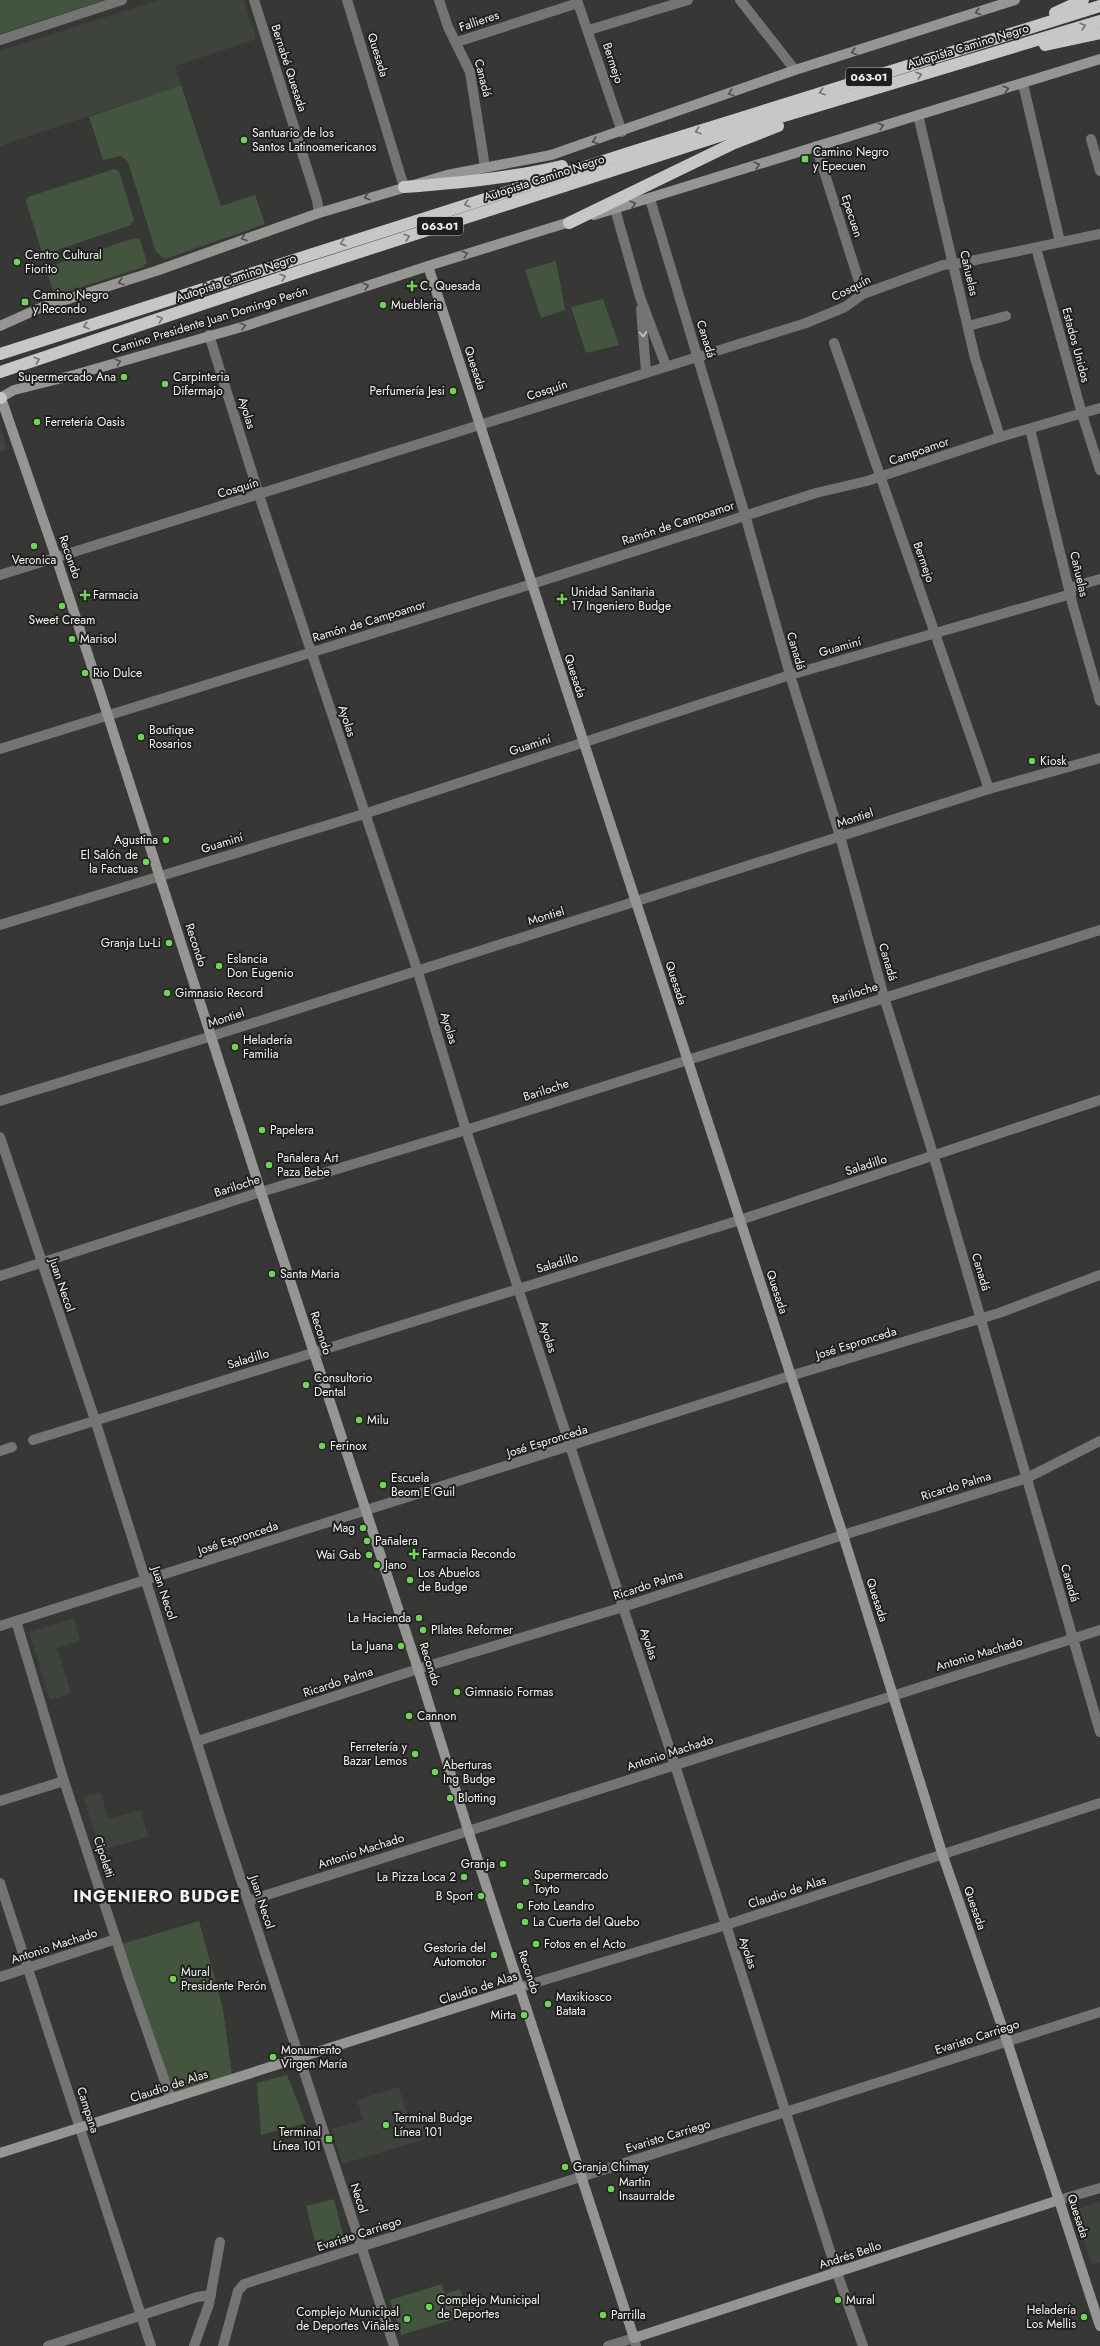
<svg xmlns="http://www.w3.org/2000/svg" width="1100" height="2346" viewBox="0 0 1100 2346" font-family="Jost,sans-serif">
  <rect width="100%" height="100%" fill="#373836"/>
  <g fill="#3e443d">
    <path d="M 159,0 L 244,0 L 256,39 L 175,66 L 181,85 L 0,146 L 0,51 Z"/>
    <path d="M 0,426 L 7,450 L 0,452 Z"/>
    <path d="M 74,1618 L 80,1641 L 57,1648 L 71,1693 L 50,1700 L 29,1632 Z"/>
    <path d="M 101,1793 L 108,1819 L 141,1810 L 148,1837 L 99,1851 L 84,1797 Z"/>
    <path d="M 399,2087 L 408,2116 L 421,2112 L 429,2138 L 342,2164 L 332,2129 L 363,2120 L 357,2100 Z"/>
    <path d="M 1100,2202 L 1100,2262 L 1092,2265 L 1074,2210 Z"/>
  </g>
  <g fill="#43543f">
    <path d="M 0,0 L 104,0 L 0,34 Z"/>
    <path d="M 181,85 L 221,206 L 255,195 L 265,224 L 165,259 L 156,252 L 128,162 L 121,156 L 103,160 L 89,117 Z"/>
    <path d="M 114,169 L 119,171 L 134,220 L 131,225 L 45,254 L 42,252 L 26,202 L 28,197 Z"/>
    <path d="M 134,238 L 140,239 L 147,262 L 143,267 L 60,294 L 54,292 L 47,273 L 51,266 Z"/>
    <path d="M 556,261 L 565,310 L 541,318 L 525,270 Z"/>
    <path d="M 603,299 L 619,345 L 586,353 L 571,307 Z"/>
    <path d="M 199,1921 L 223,2009 L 232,2075 L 174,2094 L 122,1944 Z"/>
    <path d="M 287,2075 L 306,2123 L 261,2135 L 257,2083 Z"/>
    <path d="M 334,2199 L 345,2242 L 317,2249 L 306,2206 Z"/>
    <path d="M 442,2284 L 445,2294 L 460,2289 L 468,2315 L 401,2335 L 390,2300 Z"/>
  </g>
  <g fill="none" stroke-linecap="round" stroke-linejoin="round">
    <g stroke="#747573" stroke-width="10">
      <path d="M 254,0 L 317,200 L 319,213"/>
      <path d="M 347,0 L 404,187"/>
      <path d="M 439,0 L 448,27 L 470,72 L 485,167"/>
      <path d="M 740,0 L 795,70"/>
      <path d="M 589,30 L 688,0"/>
      <path d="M 0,40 L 122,0"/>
      <path d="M 457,42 L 578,3 L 622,132"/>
      <path d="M 1023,84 L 1060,242"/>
      <path d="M 918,115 L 975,358 L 1000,437"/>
      <path d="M 1091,139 L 1100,171"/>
      <path d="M 816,146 L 863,294"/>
      <path d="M 650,199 L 745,515 L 790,675 L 840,836 L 884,997 L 934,1157 L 1100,1732"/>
      <path d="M 615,209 L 640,297 L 666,366"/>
      <path d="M 1036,248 L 1082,414 L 1100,470"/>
      <path d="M 641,309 L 646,371"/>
      <path d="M 968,326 L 1006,316"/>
      <path d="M 209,335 L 259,495 L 417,969 L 466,1130 L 675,1765 L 837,2273 L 863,2346"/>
      <path d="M 834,343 L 989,789"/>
      <path d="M 1030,429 L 1073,606 L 1100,701"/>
      <path d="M 0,575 L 806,323 L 845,307 L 863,294 L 943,265 L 961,263 L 1100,234"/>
      <path d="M 1069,588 L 1100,579"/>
      <path d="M 0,749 L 532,584 L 816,493 L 867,481 L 1000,437 L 1100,408"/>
      <path d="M 0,925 L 364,814 L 790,675 L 1071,594"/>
      <path d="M 0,1101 L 212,1036 L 989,789 L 1100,758"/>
      <path d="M 0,1137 L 95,1420 L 222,1822 L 394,2346"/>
      <path d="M 0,1276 L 261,1192 L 466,1130 L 1100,930"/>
      <path d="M 33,1440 L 740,1220 L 1100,1100"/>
      <path d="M 0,1451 L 12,1447"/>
      <path d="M 16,1621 L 64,1781 L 128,1976 L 171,2099"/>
      <path d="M 0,1626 L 790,1376 L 999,1313 L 1100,1275"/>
      <path d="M 198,1741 L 418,1669 L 623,1607 L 843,1535 L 1027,1478 L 1100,1441"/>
      <path d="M 0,1801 L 64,1781"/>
      <path d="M 0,1883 L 151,2346"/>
      <path d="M 248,1901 L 1100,1630"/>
      <path d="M 0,1977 L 116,1939"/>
      <path d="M 521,1987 L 726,1925 L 1100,1803"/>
      <path d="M 1059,2200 L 1100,2188"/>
      <path d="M 48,2346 L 197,2297 L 211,2295"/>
      <path d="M 194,2346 L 209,2304 L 220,2242"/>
      <path d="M 223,2346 L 238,2291 L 244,2284 L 1100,2012"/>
      <path d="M 608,2346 L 634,2338 L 636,2346"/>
    </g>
    <g stroke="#959694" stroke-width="10">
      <path d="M 594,215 L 1100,59"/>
      <path d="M 428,266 L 843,1535 L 943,1856 L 1007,2041 L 1100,2326"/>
      <path d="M 0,326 L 40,308 L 156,271 L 319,213 L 447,175 L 551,155 L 795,70 L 1015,0"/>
      <path d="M 0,398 L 14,390 L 74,375 L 245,326 L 428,266 L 576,220"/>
      <path d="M 1,398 L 56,557 L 108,716 L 261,1192 L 418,1669 L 468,1830 L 634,2338 L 1059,2200"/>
      <path d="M 0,2153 L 521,1987"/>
    </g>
    <g stroke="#c5c8c5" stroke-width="12">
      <path d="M 1055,13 L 1083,0"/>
      <path d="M 1045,45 L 1100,33"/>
      <path d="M 404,187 C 458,183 510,178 562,166"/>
      <path d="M 569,223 L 732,144 L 778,126"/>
      <path d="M 0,354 L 638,150 L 1100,6"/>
      <path d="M 0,372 L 304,270 L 744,128 L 1100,21"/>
      <path d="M 0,398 L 1,398"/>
    </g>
  </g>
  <defs><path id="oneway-chevron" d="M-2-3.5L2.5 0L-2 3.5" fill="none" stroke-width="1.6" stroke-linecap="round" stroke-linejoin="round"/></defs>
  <g stroke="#4e4f4d">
    <use href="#oneway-chevron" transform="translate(978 12) rotate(162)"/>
    <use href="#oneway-chevron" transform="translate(854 52) rotate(162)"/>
    <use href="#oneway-chevron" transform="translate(1006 89) rotate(-16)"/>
    <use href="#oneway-chevron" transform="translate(731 93) rotate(161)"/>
    <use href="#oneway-chevron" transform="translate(881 126) rotate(-17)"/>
    <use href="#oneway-chevron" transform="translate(595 141) rotate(162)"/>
    <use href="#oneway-chevron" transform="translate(757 165) rotate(-18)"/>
    <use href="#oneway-chevron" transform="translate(367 197) rotate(162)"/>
    <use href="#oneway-chevron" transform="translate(633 204) rotate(-16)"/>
    <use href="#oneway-chevron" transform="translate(244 238) rotate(160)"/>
    <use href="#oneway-chevron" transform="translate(465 254) rotate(-17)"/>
    <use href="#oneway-chevron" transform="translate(121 282) rotate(163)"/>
    <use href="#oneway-chevron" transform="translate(366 286) rotate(-18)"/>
    <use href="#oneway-chevron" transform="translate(243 326) rotate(-15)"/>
    <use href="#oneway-chevron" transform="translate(118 362) rotate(-17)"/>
  </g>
  <g stroke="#727472">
    <use href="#oneway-chevron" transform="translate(1083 26) rotate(-17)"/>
    <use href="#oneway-chevron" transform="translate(919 75) rotate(-18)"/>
    <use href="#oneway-chevron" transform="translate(822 92) rotate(163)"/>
    <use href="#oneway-chevron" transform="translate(698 131) rotate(163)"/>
    <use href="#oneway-chevron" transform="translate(467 204) rotate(162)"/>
    <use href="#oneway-chevron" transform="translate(407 237) rotate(-18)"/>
    <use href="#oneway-chevron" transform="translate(343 243) rotate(162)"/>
    <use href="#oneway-chevron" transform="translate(283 277) rotate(-19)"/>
    <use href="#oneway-chevron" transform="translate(160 319) rotate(-19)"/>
    <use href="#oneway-chevron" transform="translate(86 326) rotate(162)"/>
    <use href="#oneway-chevron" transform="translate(37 360) rotate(-19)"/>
  </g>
  <use stroke="#c6c7c6" href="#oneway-chevron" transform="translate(643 334) rotate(85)"/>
  <g fill="#73d25c" stroke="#1f1f1e" stroke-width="1.5">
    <circle cx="244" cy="140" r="4"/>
    <rect x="801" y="155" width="8" height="8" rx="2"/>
    <circle cx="17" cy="262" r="4"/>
    <path d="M410 280h4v4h4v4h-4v4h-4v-4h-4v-4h4z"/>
    <rect x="21" y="298" width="8" height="8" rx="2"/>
    <circle cx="383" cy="305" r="4"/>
    <circle cx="124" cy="377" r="4"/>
    <circle cx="165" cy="384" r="4"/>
    <circle cx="453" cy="391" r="4"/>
    <circle cx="37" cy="422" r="4"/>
    <circle cx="34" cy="546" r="4"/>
    <path d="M83 589h4v4h4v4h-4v4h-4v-4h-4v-4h4z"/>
    <path d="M560 593h4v4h4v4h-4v4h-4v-4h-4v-4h4z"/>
    <circle cx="62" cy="606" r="4"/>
    <circle cx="72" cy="639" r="4"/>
    <circle cx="85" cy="673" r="4"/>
    <circle cx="141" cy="737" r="4"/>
    <circle cx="1032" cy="761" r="4"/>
    <circle cx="166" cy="840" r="4"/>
    <circle cx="146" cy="862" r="4"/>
    <circle cx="169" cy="943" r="4"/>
    <circle cx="219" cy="966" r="4"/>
    <circle cx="167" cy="993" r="4"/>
    <circle cx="235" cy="1047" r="4"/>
    <circle cx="262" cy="1130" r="4"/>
    <circle cx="269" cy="1165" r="4"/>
    <circle cx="272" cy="1274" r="4"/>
    <circle cx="306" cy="1385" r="4"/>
    <circle cx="359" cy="1420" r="4"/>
    <circle cx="322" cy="1446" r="4"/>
    <circle cx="383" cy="1485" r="4"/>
    <circle cx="363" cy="1528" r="4"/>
    <circle cx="367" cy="1541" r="4"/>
    <path d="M412 1548h4v4h4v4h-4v4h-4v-4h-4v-4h4z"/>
    <circle cx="369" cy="1555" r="4"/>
    <circle cx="377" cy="1565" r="4"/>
    <circle cx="410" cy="1580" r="4"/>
    <circle cx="419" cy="1618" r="4"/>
    <circle cx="423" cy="1630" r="4"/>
    <circle cx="401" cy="1646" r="4"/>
    <circle cx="457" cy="1692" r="4"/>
    <circle cx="409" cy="1716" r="4"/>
    <circle cx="415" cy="1754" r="4"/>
    <circle cx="435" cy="1772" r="4"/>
    <circle cx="450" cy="1798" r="4"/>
    <circle cx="503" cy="1864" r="4"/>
    <circle cx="464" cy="1877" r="4"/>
    <circle cx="526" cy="1882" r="4"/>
    <circle cx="481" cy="1896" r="4"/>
    <circle cx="520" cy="1906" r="4"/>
    <circle cx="525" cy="1922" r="4"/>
    <circle cx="536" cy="1944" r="4"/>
    <circle cx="494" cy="1955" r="4"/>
    <circle cx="173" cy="1979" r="4"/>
    <circle cx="548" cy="2004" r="4"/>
    <circle cx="524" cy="2015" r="4"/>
    <circle cx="273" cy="2057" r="4"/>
    <circle cx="386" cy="2125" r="4"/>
    <rect x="325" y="2135" width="8" height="8" rx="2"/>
    <circle cx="565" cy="2167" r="4"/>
    <circle cx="611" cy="2189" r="4"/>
    <circle cx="838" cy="2300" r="4"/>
    <circle cx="429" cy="2307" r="4"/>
    <circle cx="603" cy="2315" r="4"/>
    <circle cx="1084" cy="2317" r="4"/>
    <circle cx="407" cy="2319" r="4"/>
  </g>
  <g text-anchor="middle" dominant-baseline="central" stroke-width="4" stroke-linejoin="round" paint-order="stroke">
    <g fill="#1f1f1e" stroke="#b3b3b2" stroke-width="1">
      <rect x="846" y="68" width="46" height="18" rx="3"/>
      <rect x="417" y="217" width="46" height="18" rx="3"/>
    </g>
    <g font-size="11" font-weight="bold" fill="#f2f3f2">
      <text x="869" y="77">063-01</text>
      <text x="440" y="226">063-01</text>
    </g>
    <g font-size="12" fill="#f2f3f2" stroke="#1f1f1e">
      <text transform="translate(479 21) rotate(-19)">Fallieres</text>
      <text transform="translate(968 46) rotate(-17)">Autopista Camino Negro</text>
      <text transform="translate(378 55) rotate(73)">Quesada</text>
      <text transform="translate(613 63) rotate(72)">Bermejo</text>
      <text transform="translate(289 68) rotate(72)">Bernabé Quesada</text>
      <text transform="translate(483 78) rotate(76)">Canadá</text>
      <text transform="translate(544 178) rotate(-18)">Autopista Camino Negro</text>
      <text transform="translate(852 216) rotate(72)">Epecuen</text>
      <text transform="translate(969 273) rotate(77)">Cañuelas</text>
      <text transform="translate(236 278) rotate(-19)">Autopista Camino Negro</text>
      <text transform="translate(851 288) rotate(-27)">Cosquín</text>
      <text transform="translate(210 320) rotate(-17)">Camino Presidente Juan Domingo Perón</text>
      <text transform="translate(706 339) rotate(73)">Canadá</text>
      <text transform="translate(1076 345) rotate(75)">Estados Unidos</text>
      <text transform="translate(475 368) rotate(72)">Quesada</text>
      <text transform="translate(547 390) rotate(-18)">Cosquín</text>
      <text transform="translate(247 413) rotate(73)">Ayolas</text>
      <text transform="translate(919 451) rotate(-19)">Campoamor</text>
      <text transform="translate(238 488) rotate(-17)">Cosquín</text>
      <text transform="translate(678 523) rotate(-18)">Ramón de Campoamor</text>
      <text transform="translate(70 557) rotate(71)">Recondo</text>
      <text transform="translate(924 562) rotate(71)">Bermejo</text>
      <text transform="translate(1079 574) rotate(77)">Cañuelas</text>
      <text transform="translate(369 621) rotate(-17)">Ramón de Campoamor</text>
      <text transform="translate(840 647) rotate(-16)">Guaminí</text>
      <text transform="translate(796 651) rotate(74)">Canadá</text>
      <text transform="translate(575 676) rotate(72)">Quesada</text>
      <text transform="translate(347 721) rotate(72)">Ayolas</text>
      <text transform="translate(530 745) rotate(-18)">Guaminí</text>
      <text transform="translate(855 818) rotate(-18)">Montiel</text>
      <text transform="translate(222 843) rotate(-17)">Guaminí</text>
      <text transform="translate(546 916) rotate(-17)">Montiel</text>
      <text transform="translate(196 945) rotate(72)">Recondo</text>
      <text transform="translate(888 962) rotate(74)">Canadá</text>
      <text transform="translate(676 983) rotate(72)">Quesada</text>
      <text transform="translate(855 993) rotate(-17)">Bariloche</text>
      <text transform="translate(226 1018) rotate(-18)">Montiel</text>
      <text transform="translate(449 1028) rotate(73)">Ayolas</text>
      <text transform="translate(546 1090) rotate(-18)">Bariloche</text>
      <text transform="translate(866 1165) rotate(-18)">Saladillo</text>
      <text transform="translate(237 1186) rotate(-18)">Bariloche</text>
      <text transform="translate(557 1263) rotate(-17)">Saladillo</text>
      <text transform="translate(981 1272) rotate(74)">Canadá</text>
      <text transform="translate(62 1285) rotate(71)">Juan Necol</text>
      <text transform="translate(777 1292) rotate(72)">Quesada</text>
      <text transform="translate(321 1333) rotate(72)">Recondo</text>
      <text transform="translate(548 1337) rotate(72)">Ayolas</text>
      <text transform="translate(856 1343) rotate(-17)">José Espronceda</text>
      <text transform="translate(248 1359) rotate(-17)">Saladillo</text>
      <text transform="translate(547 1441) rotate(-17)">José Espronceda</text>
      <text transform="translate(956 1486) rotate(-17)">Ricardo Palma</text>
      <text transform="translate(238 1538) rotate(-18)">José Espronceda</text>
      <text transform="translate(1070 1583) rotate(74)">Canadá</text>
      <text transform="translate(648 1585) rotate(-18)">Ricardo Palma</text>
      <text transform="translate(164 1593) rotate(72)">Juan Necol</text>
      <text transform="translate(877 1600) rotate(72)">Quesada</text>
      <text transform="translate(649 1644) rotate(72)">Ayolas</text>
      <text transform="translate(979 1654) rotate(-17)">Antonio Machado</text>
      <text transform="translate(430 1664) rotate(72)">Recondo</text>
      <text transform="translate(338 1682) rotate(-18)">Ricardo Palma</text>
      <text transform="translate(670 1753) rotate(-18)">Antonio Machado</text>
      <text transform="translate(361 1851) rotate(-18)">Antonio Machado</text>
      <text transform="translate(104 1857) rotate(72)">Cipoletti</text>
      <text transform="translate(787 1892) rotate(-18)">Claudio de Alas</text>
      <text transform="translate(262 1902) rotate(72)">Juan Necol</text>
      <text transform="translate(975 1908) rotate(71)">Quesada</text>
      <text transform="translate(54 1946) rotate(-18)">Antonio Machado</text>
      <text transform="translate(748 1953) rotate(72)">Ayolas</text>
      <text transform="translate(529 1972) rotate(72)">Recondo</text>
      <text transform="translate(478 1988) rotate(-18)">Claudio de Alas</text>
      <text transform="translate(977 2037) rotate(-18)">Evaristo Carriego</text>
      <text transform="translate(169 2086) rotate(-18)">Claudio de Alas</text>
      <text transform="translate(88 2110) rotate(72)">Campana</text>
      <text transform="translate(668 2136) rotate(-17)">Evaristo Carriego</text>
      <text transform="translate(359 2198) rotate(72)">Necol</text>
      <text transform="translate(1078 2216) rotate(72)">Quesada</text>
      <text transform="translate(359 2234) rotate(-18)">Evaristo Carriego</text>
      <text transform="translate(850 2255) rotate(-18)">Andrés Bello</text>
    </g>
    <g font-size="12" fill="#f2f3f2" stroke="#1f1f1e" text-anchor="start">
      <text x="252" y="133">Santuario de los<tspan x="252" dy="14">Santos Latinoamericanos</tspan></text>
      <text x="813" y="152">Camino Negro<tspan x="813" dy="14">y Epecuen</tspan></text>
      <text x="25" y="255">Centro Cultural<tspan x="25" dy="14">Fiorito</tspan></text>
      <text x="420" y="286">C. Quesada</text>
      <text x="33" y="295">Camino Negro<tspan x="33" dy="14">y Recondo</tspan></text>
      <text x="391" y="305">Muebleria</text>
      <text x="116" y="377" text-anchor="end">Supermercado Ana</text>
      <text x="173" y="377">Carpinteria<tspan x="173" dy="14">Difermajo</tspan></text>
      <text x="445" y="391" text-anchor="end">Perfumería Jesi</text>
      <text x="45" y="422">Ferretería Oasis</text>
      <text x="34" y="560" text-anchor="middle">Veronica</text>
      <text x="571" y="592">Unidad Sanitaria<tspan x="571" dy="14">17 Ingeniero Budge</tspan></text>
      <text x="93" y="595">Farmacia</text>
      <text x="62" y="620" text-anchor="middle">Sweet Cream</text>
      <text x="80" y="639">Marisol</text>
      <text x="93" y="673">Rio Dulce</text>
      <text x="149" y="730">Boutique<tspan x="149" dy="14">Rosarios</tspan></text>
      <text x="1040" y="761">Kiosk</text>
      <text x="158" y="840" text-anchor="end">Agustina</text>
      <text x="138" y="855" text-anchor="end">El Salón de<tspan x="138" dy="14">la Factuas</tspan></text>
      <text x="161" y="943" text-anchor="end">Granja Lu-Li</text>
      <text x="227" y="959">Eslancia<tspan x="227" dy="14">Don Eugenio</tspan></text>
      <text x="175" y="993">Gimnasio Record</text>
      <text x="243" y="1040">Heladería<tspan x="243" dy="14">Familia</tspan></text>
      <text x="270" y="1130">Papelera</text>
      <text x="277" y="1158">Pañalera Art<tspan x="277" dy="14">Paza Bebe</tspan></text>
      <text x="280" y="1274">Santa Maria</text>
      <text x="314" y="1378">Consultorio<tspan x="314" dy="14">Dental</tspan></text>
      <text x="367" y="1420">Milu</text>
      <text x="330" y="1446">Ferinox</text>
      <text x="391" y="1478">Escuela<tspan x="391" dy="14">Beom E Guil</tspan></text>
      <text x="355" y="1528" text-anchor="end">Mag</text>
      <text x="375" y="1541">Pañalera</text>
      <text x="422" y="1554">Farmacia Recondo</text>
      <text x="361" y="1555" text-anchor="end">Wai Gab</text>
      <text x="385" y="1565">Jano</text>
      <text x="418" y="1573">Los Abuelos<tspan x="418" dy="14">de Budge</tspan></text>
      <text x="411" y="1618" text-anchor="end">La Hacienda</text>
      <text x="431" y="1630">PIlates Reformer</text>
      <text x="393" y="1646" text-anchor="end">La Juana</text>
      <text x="465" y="1692">Gimnasio Formas</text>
      <text x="417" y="1716">Cannon</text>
      <text x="407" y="1747" text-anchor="end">Ferretería y<tspan x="407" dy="14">Bazar Lemos</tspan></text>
      <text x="443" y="1765">Aberturas<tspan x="443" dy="14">Ing Budge</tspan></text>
      <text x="458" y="1798">Blotting</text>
      <text x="495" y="1864" text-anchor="end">Granja</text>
      <text x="534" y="1875">Supermercado<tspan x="534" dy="14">Toyto</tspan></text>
      <text x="456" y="1877" text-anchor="end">La Pizza Loca 2</text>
      <text x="473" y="1896" text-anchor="end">B Sport</text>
      <text x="528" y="1906">Foto Leandro</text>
      <text x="533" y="1922">La Cuerta del Quebo</text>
      <text x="544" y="1944">Fotos en el Acto</text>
      <text x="486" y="1948" text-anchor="end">Gestoria del<tspan x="486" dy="14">Automotor</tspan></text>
      <text x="181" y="1972">Mural<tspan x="181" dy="14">Presidente Perón</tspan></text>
      <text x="556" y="1997">Maxikiosco<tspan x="556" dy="14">Batata</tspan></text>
      <text x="516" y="2015" text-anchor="end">Mirta</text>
      <text x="281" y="2050">Monumento<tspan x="281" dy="14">Virgen María</tspan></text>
      <text x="394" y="2118">Terminal Budge<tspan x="394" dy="14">Línea 101</tspan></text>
      <text x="321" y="2132" text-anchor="end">Terminal<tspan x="321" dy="14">Línea 101</tspan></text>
      <text x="573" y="2167">Granja Chimay</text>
      <text x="619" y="2182">Martin<tspan x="619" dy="14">Insaurralde</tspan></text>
      <text x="437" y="2300">Complejo Municipal<tspan x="437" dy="14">de Deportes</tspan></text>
      <text x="846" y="2300">Mural</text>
      <text x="1076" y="2310" text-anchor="end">Heladería<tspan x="1076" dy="14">Los Mellis</tspan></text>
      <text x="399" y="2312" text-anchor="end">Complejo Municipal<tspan x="399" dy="14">de Deportes Viñales</tspan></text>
      <text x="611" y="2315">Parrilla</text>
    </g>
    <g font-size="16" font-weight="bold" letter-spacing="1" fill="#f2f3f2" stroke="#1f1f1e">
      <text x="157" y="1896">INGENIERO BUDGE</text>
    </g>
  </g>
</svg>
